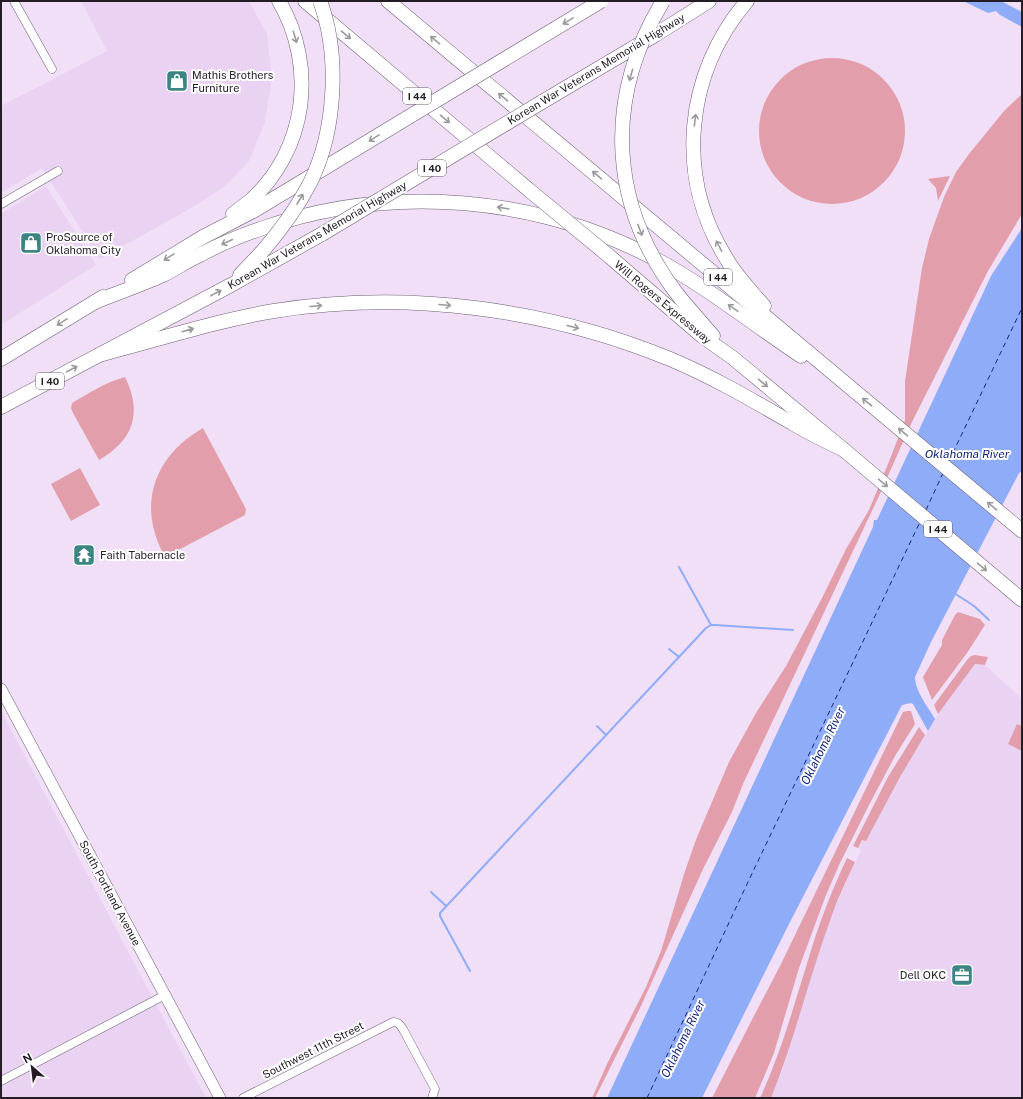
<svg xmlns="http://www.w3.org/2000/svg" width="1023" height="1099" viewBox="0 0 1023 1099" font-family="'Public Sans',sans-serif">
  <rect width="100%" height="100%" fill="#f1dff7"/>
  <g fill="#ead3f2">
    <path d="M 81,1 L 249,1 L 267,34 L 272,79 L 265,122 L 249,161 L 224,187 L 193,207 L 100,259 L 42,168 L 1,193 L 1,106 L 107,51 Z"/>
    <path d="M 46,186 L 96,265 L 1,325 L 1,214 Z"/>
    <path d="M 975,664 L 985,665 L 1022,699 L 1022,1098 L 771,1098 L 785,1063 L 816,960 L 831,916 L 861,850 L 858,848 L 863,840 L 866,841 L 900,777 L 938,714 Z"/>
    <path d="M 1,711 L 149,991 L 206,1098 L 1,1098 Z"/>
  </g>
  <g fill="#e29fab">
    <circle cx="832" cy="131" r="73"/>
    <path d="M 1022,94 L 1022,214 L 988,271 L 911,424 L 879,496 L 743,784 L 732,812 L 703,869 L 641,1006 L 595,1098 L 592,1098 L 607,1064 L 646,987 L 661,951 L 685,871 L 697,837 L 729,762 L 756,713 L 786,666 L 822,598 L 846,549 L 869,510 L 890,459 L 905,420 L 905,381 L 922,268 L 929,239 L 944,197 L 956,172 L 969,154 L 1004,111 Z"/>
    <path d="M 950,176 L 938,201 L 936,188 L 928,179 Z"/>
    <path d="M 125,377 C 143,413 133,441 99,460 L 73,413 L 71,408 L 72,403 C 89,393 106,382 125,377 Z"/>
    <path d="M 203,428 L 246,509 L 245,515 L 165,557 C 136,505 154,456 203,428 Z"/>
    <path d="M 80,468 L 100,505 L 71,521 L 51,484 Z"/>
    <path d="M 958,612 L 980,619 L 985,625 L 967,653 L 932,700 L 923,677 L 942,645 L 942,640 L 955,615 Z"/>
    <path d="M 975,655 L 988,657 L 985,665 L 975,664 L 938,714 L 934,705 L 967,660 L 971,656 Z"/>
    <path d="M 907,711 L 911,711 L 915,724 L 895,756 L 869,805 L 840,863 L 826,895 L 799,968 L 774,1053 L 755,1098 L 712,1098 L 757,1010 L 780,966 L 903,712 Z"/>
    <path d="M 1017,724 L 1022,726 L 1022,751 L 1008,744 Z"/>
    <path d="M 919,727 L 925,735 L 900,777 L 866,841 L 862,840 L 858,848 L 853,846 L 888,777 Z"/>
    <path d="M 847,858 L 855,862 C 847,880 837,899 831,918 C 809,977 795,1039 771,1098 L 760,1098 C 781,1053 794,1005 809,957 C 819,923 832,890 847,858 Z"/>
  </g>
  <g fill="#8facf9">
    <path d="M 963,1 L 1001,1 L 1022,12 L 1022,27 L 1000,15 L 996,11 L 988,13 Z"/>
    <path d="M 1022,228 L 1022,471 L 1019,473 L 931,642 L 915,677 C 915,691 928,707 935,719 L 928,731 L 913,704 L 911,703 L 902,705 L 789,924 L 702,1098 L 607,1098 L 873,527 L 874,520 L 877,520 L 991,276 Z"/>
  </g>
  <g fill="none" stroke-linecap="round" stroke-linejoin="round">
    <g stroke="#8facf9" stroke-width="2">
      <path d="M 679,567 L 711,625"/>
      <path d="M 954,593 L 974,606 L 989,620"/>
      <path d="M 669,649 L 679,657"/>
      <path d="M 597,726 L 606,735"/>
      <path d="M 431,892 L 446,906"/>
      <path d="M 470,971 L 440,916 L 440,913 L 706,628 L 711,625 L 715,625 L 793,630"/>
    </g>
    <g stroke="#14247a" stroke-width="1" stroke-dasharray="5 4" stroke-linecap="butt">
      <path d="M 949,461 L 1022,308"/>
      <path d="M 926,510 L 943,473"/>
      <path d="M 647,1098 L 748,882 L 920,522"/>
    </g>
    <g stroke="#6c5d72" stroke-width="9">
      <g id="minor">
        <path d="M 14,1 L 52,69"/>
        <path d="M 1,204 L 58,171"/>
        <path d="M 1,1081 L 165,995"/>
        <path d="M 243,1098 L 393,1022 C 399,1022 401,1026 404,1031 L 435,1089 L 432,1098"/>
      </g>
    </g>
    <g stroke="#6c5d72" stroke-width="12">
      <path id="secondary" d="M 1,689 L 220,1098"/>
    </g>
    <g stroke="#6c5d72" stroke-width="15">
      <g id="motorway">
        <path d="M 305,1 L 529,190"/>
        <path d="M 388,1 L 1022,531"/>
        <path d="M 747,1 C 685,74 675,176 726,258 C 736,276 751,291 764,306"/>
        <path d="M 542,102 L 655,35 L 709,1"/>
        <path d="M 233,214 C 239,209 245,205 250,201 C 307,150 317,66 279,1"/>
        <path d="M 609,256 L 702,336 L 733,358 L 844,450 L 1022,600"/>
        <path d="M 240,275 L 261,253"/>
        <path d="M 132,280 L 203,237 L 255,210 L 407,118"/>
        <path d="M 681,299 L 713,336"/>
        <path d="M 95,302 C 117,293 141,285 163,275 C 175,269 187,261 200,255 C 220,244 242,235 263,228 C 393,183 540,196 661,262 C 710,289 754,325 801,356"/>
        <path d="M 99,355 C 157,340 214,321 274,311 C 406,290 546,308 670,359 C 713,377 752,400 792,423 C 808,433 826,441 844,450"/>
        <path d="M 1,359 L 103,297"/>
        <path d="M 1,407 L 231,285 L 322,234"/>
      </g>
    </g>
    <use href="#minor" stroke="#fff" stroke-width="8"/>
    <use href="#secondary" stroke="#fff" stroke-width="11"/>
    <use href="#motorway" stroke="#fff" stroke-width="14"/>
    <g stroke="#6c5d72" stroke-width="15" stroke-linecap="butt">
      <g id="motorway-bridge">
        <path d="M 663,1 C 603,100 609,208 681,299"/>
        <path d="M 407,118 L 601,1"/>
        <path d="M 529,190 L 609,256"/>
        <path d="M 322,234 L 542,102"/>
        <path d="M 261,253 C 280,231 297,208 310,183 C 336,131 340,55 320,1"/>
      </g>
    </g>
    <use href="#motorway-bridge" stroke="#fff" stroke-width="14"/>
  </g>
  <defs><path id="oneway-shaft" d="M-6 0H5M1.5-3L5.5 0L1.5 3" fill="none" stroke-width="1.6" stroke-linecap="round" stroke-linejoin="round"/></defs>
  <g stroke="#9c999d">
    <use href="#oneway-shaft" transform="translate(568 21) rotate(149)"/>
    <use href="#oneway-shaft" transform="translate(346 35) rotate(40)"/>
    <use href="#oneway-shaft" transform="translate(295 37) rotate(73)"/>
    <use href="#oneway-shaft" transform="translate(435 40) rotate(-140)"/>
    <use href="#oneway-shaft" transform="translate(631 75) rotate(106)"/>
    <use href="#oneway-shaft" transform="translate(503 97) rotate(-140)"/>
    <use href="#oneway-shaft" transform="translate(445 119) rotate(40)"/>
    <use href="#oneway-shaft" transform="translate(695 120) rotate(-84)"/>
    <use href="#oneway-shaft" transform="translate(374 138) rotate(149)"/>
    <use href="#oneway-shaft" transform="translate(597 175) rotate(-140)"/>
    <use href="#oneway-shaft" transform="translate(300 199) rotate(-59)"/>
    <use href="#oneway-shaft" transform="translate(503 208) rotate(-170)"/>
    <use href="#oneway-shaft" transform="translate(640 230) rotate(69)"/>
    <use href="#oneway-shaft" transform="translate(227 242) rotate(155)"/>
    <use href="#oneway-shaft" transform="translate(719 246) rotate(-118)"/>
    <use href="#oneway-shaft" transform="translate(169 257) rotate(149)"/>
    <use href="#oneway-shaft" transform="translate(216 293) rotate(-28)"/>
    <use href="#oneway-shaft" transform="translate(445 305) rotate(5)"/>
    <use href="#oneway-shaft" transform="translate(316 306) rotate(-5)"/>
    <use href="#oneway-shaft" transform="translate(733 308) rotate(-145)"/>
    <use href="#oneway-shaft" transform="translate(62 322) rotate(149)"/>
    <use href="#oneway-shaft" transform="translate(573 327) rotate(14)"/>
    <use href="#oneway-shaft" transform="translate(188 330) rotate(-16)"/>
    <use href="#oneway-shaft" transform="translate(72 369) rotate(-28)"/>
    <use href="#oneway-shaft" transform="translate(763 383) rotate(40)"/>
    <use href="#oneway-shaft" transform="translate(867 402) rotate(-140)"/>
    <use href="#oneway-shaft" transform="translate(903 432) rotate(-140)"/>
    <use href="#oneway-shaft" transform="translate(883 483) rotate(40)"/>
    <use href="#oneway-shaft" transform="translate(992 506) rotate(-140)"/>
    <use href="#oneway-shaft" transform="translate(982 567) rotate(40)"/>
  </g>
  <defs>
    <g id="shop-square" transform="scale(1.15)"><rect x="-9" y="-9" width="18" height="18" rx="4" fill="#3c8583" stroke="#fff"/><path d="M-5-2.5h2.3a2.7 3.5 0 0 1 5.4 0H5L5.5 6h-11ZM-1.5-2.5h3a1.5 2.3 0 0 0-3 0Z" fill="#fff"/></g>
    <g id="temple-square" transform="scale(1.15)"><rect x="-9" y="-9" width="18" height="18" rx="4" fill="#3c8583" stroke="#fff"/><path d="M0-6L5-2H3V0L6.5 2.5H4V6H1.5V3h-3V6H-4V2.5H-6.5L-3 0V-2H-5Z" fill="#fff"/></g>
    <g id="office-square" transform="scale(1.15)"><rect x="-9" y="-9" width="18" height="18" rx="4" fill="#3c8583" stroke="#fff"/><path d="M-6-3h4V-5.5h4V-3h4V5H-6ZM-1-4.5V-3h2v-1.5ZM-6 0V1H6V0Z" fill="#fff"/></g>
  </defs>
  <g fill-rule="evenodd">
    <use href="#shop-square" x="177" y="81"/>
    <use href="#shop-square" x="31" y="243"/>
    <use href="#temple-square" x="84" y="555"/>
    <use href="#office-square" x="962" y="975"/>
  </g>
  <g text-anchor="middle" dominant-baseline="central" stroke-width="4" stroke-linejoin="round" paint-order="stroke">
    <g fill="#fff" stroke="#656066" stroke-width="1">
      <rect x="403" y="88" width="28" height="16" rx="3"/>
      <rect x="418" y="160" width="28" height="16" rx="3"/>
      <rect x="704" y="269" width="28" height="16" rx="3"/>
      <rect x="36" y="373" width="28" height="16" rx="3"/>
      <rect x="924" y="521" width="28" height="16" rx="3"/>
    </g>
    <g font-size="10" font-weight="bold" fill="#231c25">
      <text x="417" y="96">I 44</text>
      <text x="432" y="168">I 40</text>
      <text x="718" y="277">I 44</text>
      <text x="50" y="381">I 40</text>
      <text x="938" y="529">I 44</text>
    </g>
    <g font-size="11" fill="#231c25" stroke="#fff">
      <text transform="translate(596 69) rotate(-31)">Korean War Veterans Memorial Highway</text>
      <text transform="translate(317 235) rotate(-30)">Korean War Veterans Memorial Highway</text>
      <text transform="translate(663 302) rotate(40)">Will Rogers Expressway</text>
      <text transform="translate(110 893) rotate(62)">South Portland Avenue</text>
      <text transform="translate(313 1050) rotate(-27)">Southwest 11th Street</text>
    </g>
    <g font-size="11" fill="#231c25" stroke="#fff" text-anchor="start">
      <text x="192" y="75">Mathis Brothers<tspan x="192" dy="13">Furniture</tspan></text>
      <text x="46" y="237">ProSource of<tspan x="46" dy="13">Oklahoma City</tspan></text>
      <text x="100" y="555">Faith Tabernacle</text>
      <text x="946" y="975" text-anchor="end">Dell OKC</text>
    </g>
    <g font-size="12" font-style="italic" fill="#14247a" stroke="#fff">
      <text x="967" y="454">Oklahoma River</text>
      <text transform="translate(823 746) rotate(-64)">Oklahoma River</text>
      <text transform="translate(683 1039) rotate(-64)">Oklahoma River</text>
    </g>
  </g>
  <rect width="1023" height="1099" fill="none" stroke="#231c25" stroke-width="4"/>
  <g transform="translate(32 1067) rotate(332)" stroke="#ffffff" stroke-width="3" paint-order="stroke">
  <path d="M0-3L7 15L0 10L-7 15Z" fill="#231c25"/>
  <text y="-6" font-size="11" font-weight="bold" text-anchor="middle" fill="#231c25">N</text>
  </g>
</svg>
